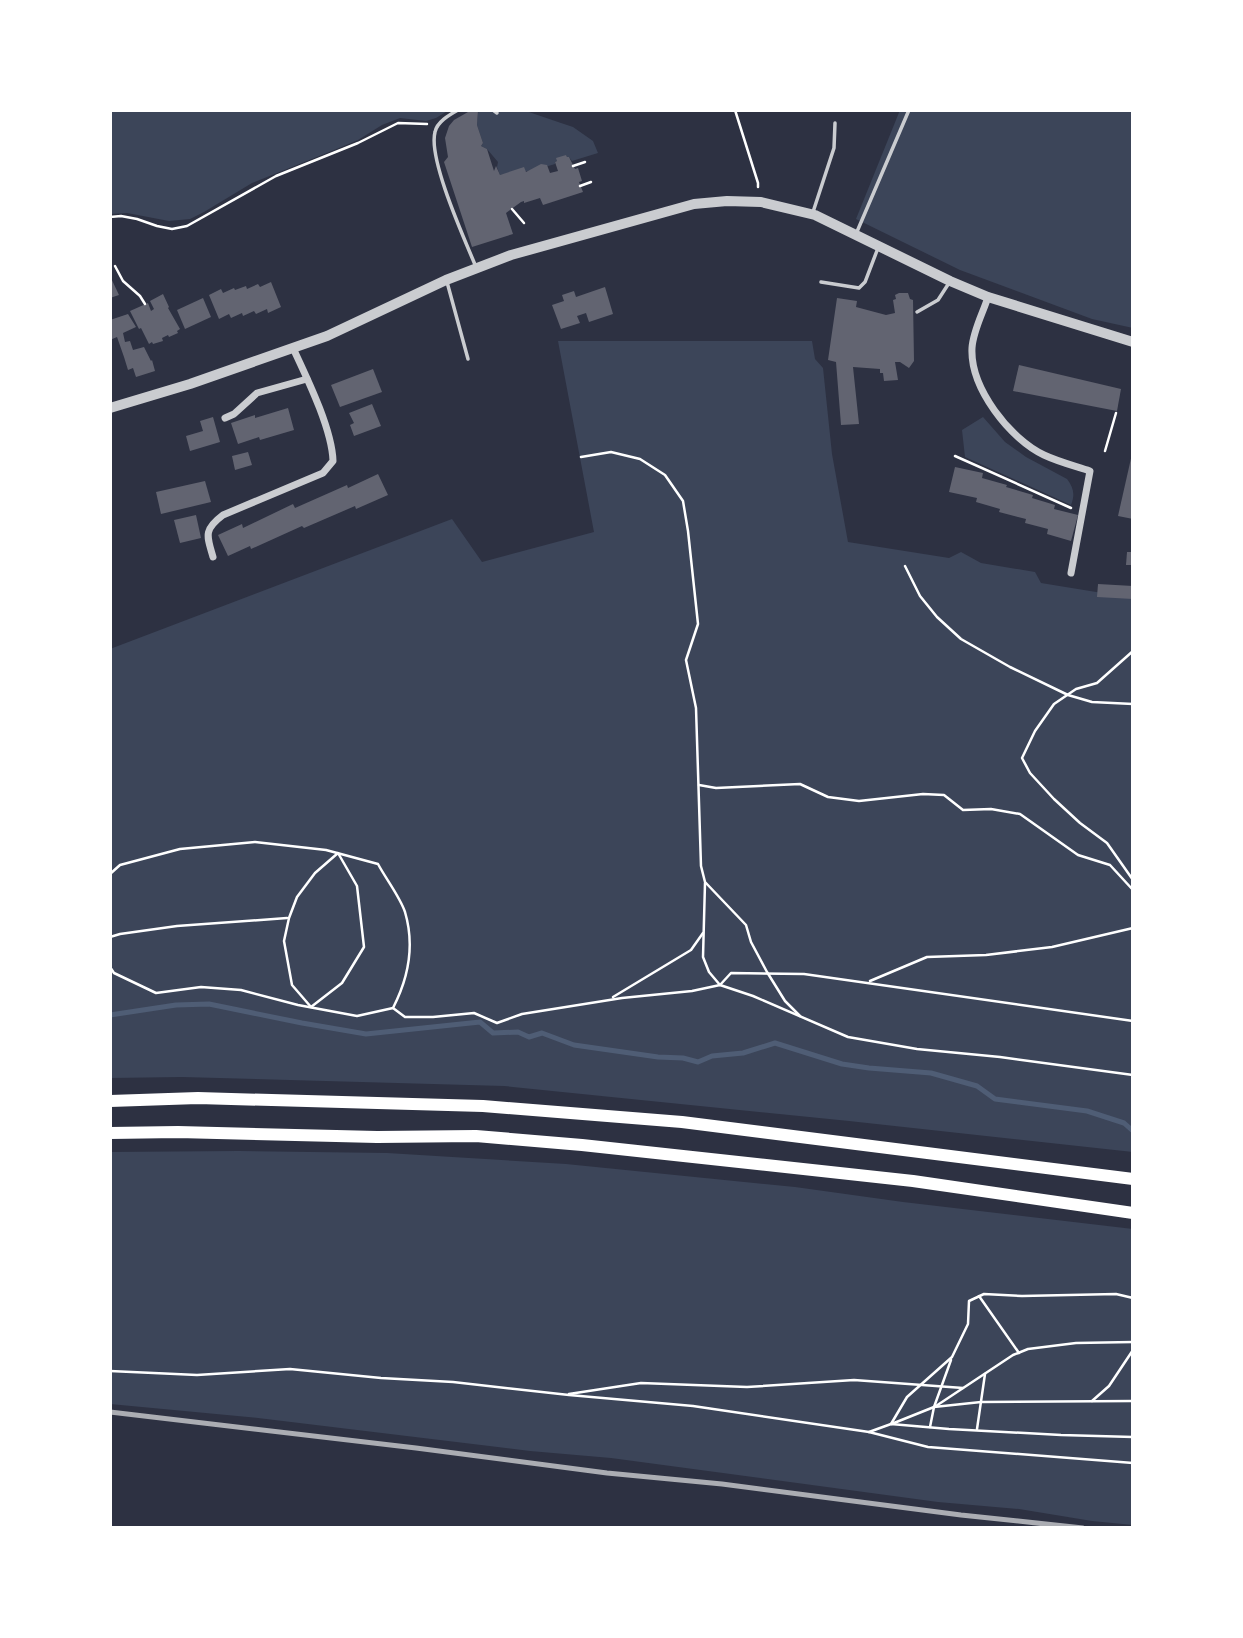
<svg xmlns="http://www.w3.org/2000/svg" width="1243" height="1638" viewBox="0 0 1243 1638" font-family="'Golos Text',sans-serif">
  <rect width="100%" height="100%" fill="#2d3142"/>
  <g fill="#3c4559">
    <path d="M 110,110 L 449,110 L 436,118 L 426,121 L 400,118 L 382,125 L 358,140 L 334,150 L 252,183 L 204,212 L 190,219 L 169,221 L 127,213 L 110,214 Z"/>
    <path d="M 484,110 L 523,110 L 561,123 L 573,127 L 593,141 L 598,153 L 572,161 L 569,157 L 567,157 L 566,155 L 555,162 L 555,164 C 537,170 519,173 500,175 L 497,167 L 498,162 L 487,149 L 481,146 L 483,143 L 477,125 L 478,113 L 479,111 Z"/>
    <path d="M 900,110 L 1133,110 L 1133,328 L 1092,319 L 960,270 L 856,219 Z"/>
    <path d="M 558,341 L 812,341 L 815,359 L 823,368 L 832,454 L 848,542 L 949,558 L 961,552 L 981,563 L 1035,572 L 1041,583 L 1133,598 L 1133,1152 L 849,1121 L 504,1086 L 182,1077 L 110,1078 L 110,649 L 452,519 L 482,562 L 594,532 Z"/>
    <path d="M 983,417 L 1005,442 L 1026,457 L 1067,479 C 1074,488 1075,495 1071,505 L 965,457 L 962,430 Z"/>
    <path d="M 239,1151 L 387,1153 L 566,1164 L 795,1187 L 903,1202 L 1133,1229 L 1133,1525 L 1092,1521 L 1019,1509 L 938,1502 L 611,1458 L 530,1451 L 258,1418 L 110,1404 L 110,1152 Z"/>
  </g>
  <g fill="none" stroke-linecap="round" stroke-linejoin="round">
    <path stroke="#4f5d75" stroke-width="5" d="M 110,1015 L 176,1005 L 209,1004 L 302,1023 L 366,1034 L 480,1022 L 493,1033 L 518,1032 L 529,1037 L 542,1033 L 574,1045 L 658,1057 L 683,1058 L 698,1062 L 712,1056 L 743,1053 L 775,1043 L 842,1064 L 869,1068 L 931,1073 L 977,1086 L 995,1099 L 1087,1111 L 1124,1123 L 1133,1131"/>
  </g>
  <g fill="#626471">
    <path d="M 478,111 L 477,125 L 483,143 L 481,146 L 487,149 L 494,171 L 496,166 L 500,175 L 524,167 L 526,172 L 541,164 L 547,165 L 550,173 L 558,171 L 555,162 L 557,161 L 556,158 L 566,155 L 567,157 L 569,157 L 575,169 L 578,168 L 582,181 L 579,182 L 583,192 L 543,205 L 540,198 L 524,203 L 524,201 L 521,202 L 506,213 L 513,234 L 472,247 L 444,162 L 448,157 L 445,138 L 449,126 L 454,120 L 468,112 Z"/>
    <path d="M 110,276 L 119,295 L 110,298 Z"/>
    <path d="M 271,282 L 281,307 L 268,313 L 267,309 L 256,314 L 254,311 L 243,316 L 242,313 L 231,318 L 229,314 L 219,319 L 209,295 L 221,289 L 223,293 L 234,288 L 235,290 L 246,286 L 247,289 L 258,284 L 260,287 Z"/>
    <path d="M 605,287 L 613,314 L 589,322 L 586,313 L 577,316 L 580,323 L 561,329 L 552,305 L 564,301 L 562,295 L 574,291 L 576,297 Z"/>
    <path d="M 899,293 L 908,293 L 910,299 L 913,300 L 914,361 L 909,368 L 900,362 L 895,362 L 898,380 L 884,381 L 883,373 L 880,373 L 880,369 L 853,367 L 859,424 L 841,425 L 836,362 L 828,360 L 837,298 L 857,301 L 856,307 L 886,315 L 895,313 L 893,300 L 896,299 L 895,295 Z"/>
    <path d="M 163,294 L 169,307 L 168,308 L 180,329 L 177,331 L 178,333 L 169,337 L 168,335 L 162,338 L 163,341 L 153,344 L 152,342 L 149,344 L 141,328 L 139,329 L 130,311 L 148,303 L 151,311 L 154,309 L 150,301 Z"/>
    <path d="M 203,298 L 211,317 L 185,329 L 177,310 Z"/>
    <path d="M 128,314 L 136,327 L 123,333 L 125,342 L 130,341 L 133,350 L 144,347 L 151,361 L 152,360 L 155,371 L 136,377 L 133,368 L 128,370 L 124,357 L 117,337 L 110,340 L 110,320 Z"/>
    <path d="M 1019,365 L 1121,389 L 1117,411 L 1013,391 Z"/>
    <path d="M 373,369 L 382,392 L 340,407 L 331,385 Z"/>
    <path d="M 372,404 L 381,426 L 354,436 L 350,425 L 354,423 L 349,413 Z"/>
    <path d="M 288,408 L 294,430 L 260,440 L 259,437 L 238,444 L 231,423 L 255,415 L 255,418 Z"/>
    <path d="M 213,417 L 220,442 L 190,451 L 186,436 L 203,431 L 200,421 Z"/>
    <path d="M 248,452 L 252,465 L 235,470 L 232,456 Z"/>
    <path d="M 1132,454 L 1133,454 L 1133,519 L 1118,516 Z"/>
    <path d="M 955,467 L 983,473 L 982,478 L 1007,485 L 1006,487 L 1033,495 L 1032,498 L 1055,505 L 1054,509 L 1078,515 L 1071,541 L 1047,534 L 1048,529 L 1025,523 L 1026,519 L 999,512 L 1000,509 L 976,502 L 977,498 L 949,492 Z"/>
    <path d="M 378,474 L 388,495 L 356,509 L 355,506 L 304,528 L 302,526 L 251,549 L 250,546 L 228,556 L 218,535 L 242,524 L 243,528 L 293,504 L 295,508 L 347,485 L 348,488 Z"/>
    <path d="M 205,481 L 211,502 L 161,514 L 156,492 Z"/>
    <path d="M 196,515 L 201,538 L 180,543 L 174,520 Z"/>
    <path d="M 1127,552 L 1133,552 L 1133,565 L 1126,565 Z"/>
    <path d="M 1098,584 L 1133,586 L 1133,599 L 1097,597 Z"/>
  </g>
  <g fill="none" stroke-linecap="round" stroke-linejoin="round">
    <g stroke="#fff" stroke-width="2.5">
      <path d="M 735,110 L 758,183 L 758,187"/>
      <path d="M 573,166 L 585,162"/>
      <path d="M 580,186 L 591,182"/>
      <path d="M 512,209 L 524,223"/>
      <path d="M 110,217 L 121,216 L 137,219 L 157,226 L 172,229 L 187,226 L 276,176 L 358,143 L 398,123 L 427,124"/>
      <path d="M 115,266 L 123,281 L 140,296 L 145,304"/>
      <path d="M 1105,451 L 1116,413"/>
      <path d="M 955,456 L 1071,508"/>
      <path d="M 581,457 L 611,452 L 640,459 L 665,475 L 683,501 L 688,531 L 698,624 L 686,660 L 696,708 L 701,866 L 705,882 L 746,925 L 751,942 L 767,972 L 785,1001 L 800,1016"/>
      <path d="M 905,566 L 920,596 L 937,617 L 961,639 L 1010,667 L 1068,695 L 1092,702 L 1133,704"/>
      <path d="M 1133,651 L 1097,683 L 1076,689 L 1054,704 L 1035,731 L 1022,758 L 1030,773 L 1054,799 L 1080,823 L 1107,843 L 1133,880"/>
      <path d="M 699,785 L 716,788 L 800,784 L 828,797 L 859,801 L 923,794 L 944,795 L 963,810 L 991,809 L 1020,814 L 1078,855 L 1110,865 L 1133,890"/>
      <path d="M 338,853 L 357,886 L 364,947 L 342,983 L 311,1007 L 292,985 L 284,941 L 289,918 L 297,897 L 315,873 Z"/>
      <path d="M 110,874 L 120,865 L 180,849 L 255,842 L 326,850 L 378,864 C 386,879 400,897 405,912 C 415,946 409,977 393,1008 L 357,1016 L 298,1005 L 241,990 L 201,987 L 156,993 L 114,973 L 110,967"/>
      <path d="M 705,883 L 703,957 L 709,972 L 720,985 L 731,973 L 804,974 L 1133,1021"/>
      <path d="M 110,937 L 120,934 L 177,926 L 287,918"/>
      <path d="M 870,981 L 927,957 L 986,955 L 1052,947 L 1133,928"/>
      <path d="M 613,997 L 691,950 L 703,933"/>
      <path d="M 393,1008 L 405,1017 L 433,1017 L 474,1013 L 497,1023 L 522,1014 L 622,998 L 692,991 L 720,985 L 753,996 L 848,1037 L 917,1049 L 1000,1057 L 1133,1075"/>
      <path d="M 979,1296 L 1019,1353"/>
      <path d="M 110,1371 L 197,1375 L 290,1369 L 381,1378 L 453,1382 L 569,1395 L 693,1406 L 869,1432 L 928,1447 L 1133,1463"/>
      <path d="M 569,1394 L 641,1383 L 747,1387 L 854,1380 L 963,1388"/>
      <path d="M 1092,1401 L 1109,1386 L 1133,1350"/>
      <path d="M 936,1406 L 1013,1355 L 1028,1349 L 1076,1343 L 1133,1342"/>
      <path d="M 894,1423 L 934,1407 L 981,1402 L 1133,1401"/>
      <path d="M 891,1424 L 907,1397 L 952,1357 L 968,1324 L 969,1301 L 984,1294 L 1022,1296 L 1116,1294 L 1133,1298"/>
      <path d="M 930,1427 L 934,1407 L 951,1360"/>
      <path d="M 977,1429 L 985,1374"/>
      <path d="M 869,1432 L 891,1424 L 949,1429 L 1061,1435 L 1133,1437"/>
    </g>
    <g stroke="#caccd0" stroke-width="3.5">
      <path d="M 458,110 C 449,115 437,122 435,132 C 428,159 464,238 476,267"/>
      <path d="M 493,110 L 497,113"/>
      <path d="M 813,212 L 834,148 L 835,123"/>
      <path d="M 856,234 L 909,110"/>
      <path d="M 447,282 L 468,359"/>
      <path d="M 821,282 L 859,288 L 865,282 L 878,248"/>
      <path d="M 917,312 L 938,300 L 949,283"/>
    </g>
    <g stroke="#caccd0" stroke-width="7">
      <path d="M 988,297 C 983,313 973,331 972,348 C 970,388 1010,439 1044,455 C 1059,462 1075,466 1090,471 L 1071,573"/>
      <path d="M 225,418 L 234,414 L 257,393 L 307,379"/>
      <path d="M 213,557 C 207,536 203,530 223,515 L 323,473 L 333,461 C 332,429 307,378 293,348"/>
    </g>
    <path stroke="#caccd0" stroke-width="10" d="M 110,408 L 190,384 L 327,336 L 446,280 L 511,255 L 694,204 L 727,201 L 761,202 L 815,215 L 950,281 L 988,297 L 1133,342"/>
    <g stroke="#fff" stroke-width="12">
      <path d="M 110,1101 L 198,1098 L 483,1106 L 682,1122 L 1133,1179"/>
      <path d="M 110,1133 L 178,1132 L 377,1137 L 476,1136 L 582,1145 L 913,1181 L 1133,1213"/>
    </g>
    <path stroke="#abadb3" stroke-width="5" d="M 110,1412 L 416,1448 L 607,1473 L 722,1484 L 961,1515 L 1083,1528"/>
  </g>
  <rect width="1243" height="1638" fill="none" stroke="#ffffff" stroke-width="224"/>
</svg>
